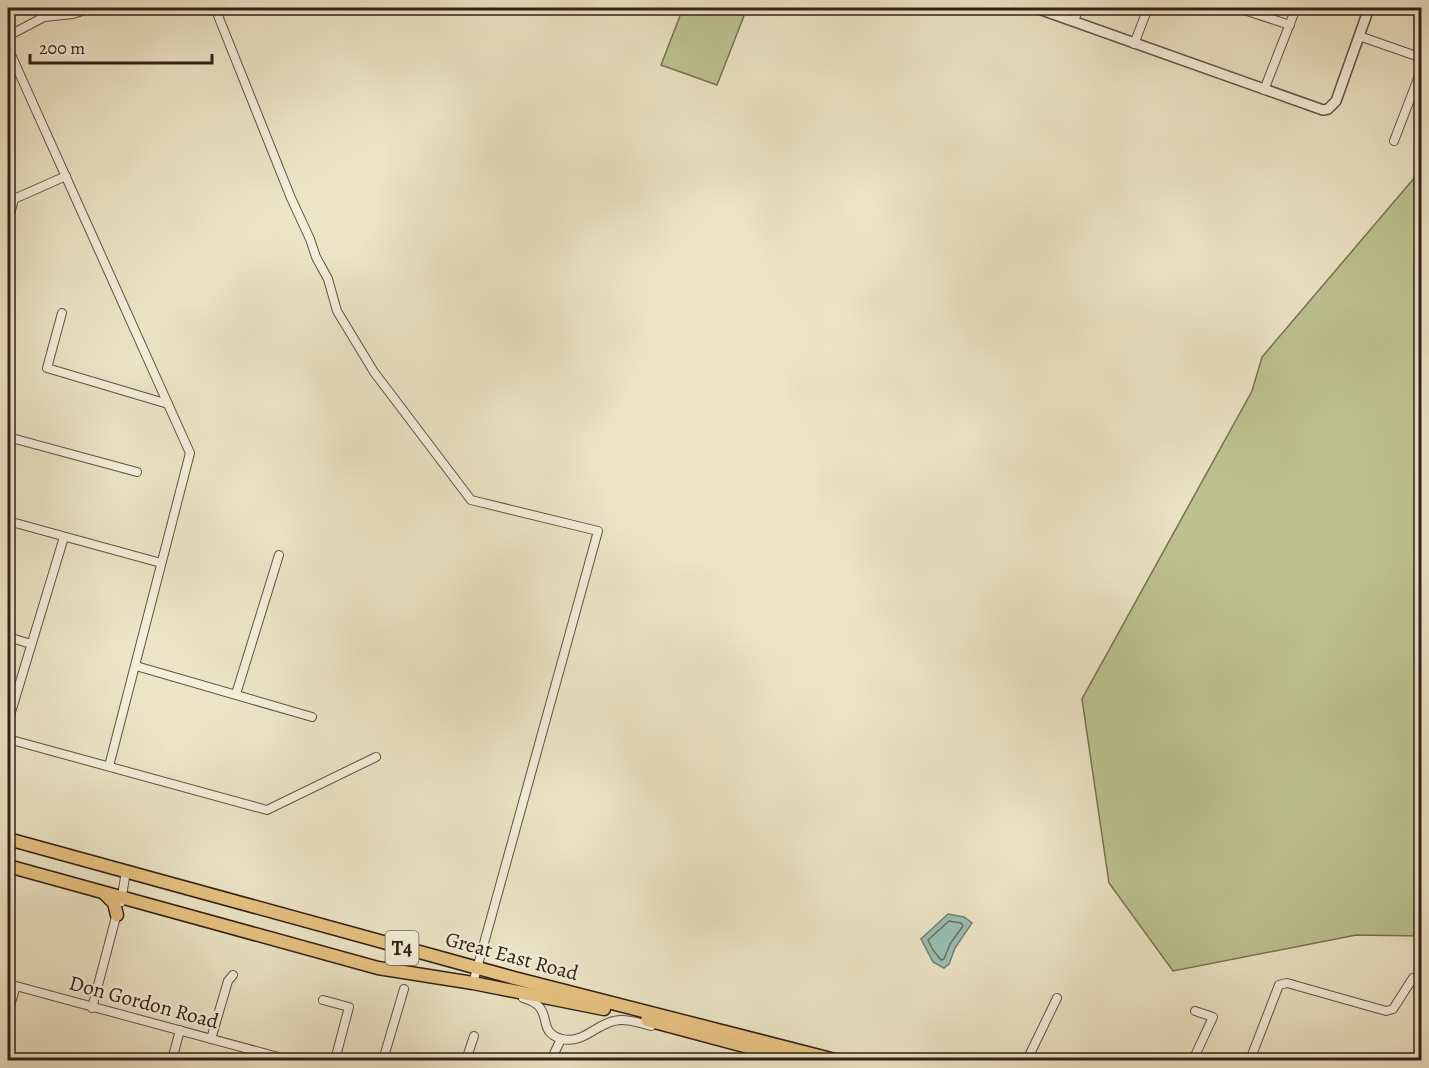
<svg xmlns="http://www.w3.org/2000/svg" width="1429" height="1068" viewBox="0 0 1429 1068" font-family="Alegreya,serif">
  <rect width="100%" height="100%" fill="#ece4c5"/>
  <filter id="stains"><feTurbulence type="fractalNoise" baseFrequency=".00333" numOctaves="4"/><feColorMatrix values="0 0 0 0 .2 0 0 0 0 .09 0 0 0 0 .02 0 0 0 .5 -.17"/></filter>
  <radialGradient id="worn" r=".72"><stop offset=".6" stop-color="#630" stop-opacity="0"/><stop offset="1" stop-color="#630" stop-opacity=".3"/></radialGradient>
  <g fill="#bdc291" stroke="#787154" stroke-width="1.5">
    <path d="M 683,8 L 747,8 L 717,85 L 661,65 Z"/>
    <path d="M 1421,170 L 1421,936 L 1356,935 L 1173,971 L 1109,883 L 1082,699 L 1252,391 L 1262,357 Z"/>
  </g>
  <path fill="#99bfb3" stroke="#717f74" stroke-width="1.5" d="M 948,914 L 964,917 L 972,923 L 955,948 L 949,964 L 944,968 L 933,962 L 921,939 Z"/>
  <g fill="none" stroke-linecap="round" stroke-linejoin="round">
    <path stroke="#667064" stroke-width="1.5" d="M 949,921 L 961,923 L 963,926 L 950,944 L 944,959 L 941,960 L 933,950 L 928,940 Z"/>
    <path stroke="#717f74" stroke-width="1.5" d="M 699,1060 C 717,1052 729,1052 747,1060"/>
    <g stroke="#625142" stroke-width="10">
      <g id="minor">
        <path d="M 215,8 L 291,198 L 310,239 L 316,257 L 328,279 L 337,311 L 374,372 L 471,500 L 598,531 L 473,983"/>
        <path d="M 1238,8 L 1290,25"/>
        <path d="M 1074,21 L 1079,8"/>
        <path d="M 8,36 L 44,17 L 73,14 L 91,8"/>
        <path d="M 1359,36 L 1422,58"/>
        <path d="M 1134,44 L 1148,8"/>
        <path d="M 8,48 L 190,453 L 109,766"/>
        <path d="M 1264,90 L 1296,8"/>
        <path d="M 1394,141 L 1422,68"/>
        <path d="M 8,222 L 14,199 L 66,176"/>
        <path d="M 62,313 L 47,368 L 168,404"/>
        <path d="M 8,437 L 137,472"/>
        <path d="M 8,521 L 161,563"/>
        <path d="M 8,637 L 31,644"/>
        <path d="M 136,666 L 312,717"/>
        <path d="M 236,694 L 279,555"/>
        <path d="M 8,722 L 64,537"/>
        <path d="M 8,739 L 267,810 L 376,757"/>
        <path d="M 121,902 L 126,871"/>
        <path d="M 523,998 C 558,1008 533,1031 562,1039 C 583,1044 595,1025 614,1021 C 626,1018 639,1023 651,1026"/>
        <path d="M 323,1000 L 349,1007 L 335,1060"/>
        <path d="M 92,1008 L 117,913"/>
        <path d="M 8,1012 L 16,986 L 289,1060"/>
        <path d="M 211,1039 L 228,981 L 233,975"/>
        <path d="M 172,1060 L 180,1030"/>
        <path d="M 383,1060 L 404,989"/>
        <path d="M 466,1060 L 474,1036"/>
        <path d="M 551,1060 L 561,1039"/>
        <path d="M 1027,1060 L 1057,998"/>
        <path d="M 1193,1060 L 1213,1017 L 1195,1011"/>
        <path d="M 1250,1060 L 1279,985 L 1287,983 L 1386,1011 L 1393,1009 L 1413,978"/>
      </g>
    </g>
    <g stroke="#625142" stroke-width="12">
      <path id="tertiary" d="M 1036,8 L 1323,110 L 1328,109 L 1336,101 L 1369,8"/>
    </g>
    <g stroke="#342016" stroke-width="15">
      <g id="primary">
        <path d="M 8,839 L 514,978 L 835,1060"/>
        <path d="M 8,866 L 378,968 L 473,983 L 604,1009"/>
        <path d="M 105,894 L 114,903 L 117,915"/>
        <path d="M 647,1020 L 797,1060"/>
      </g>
    </g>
    <use href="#minor" stroke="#f3edd9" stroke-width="8"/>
    <use href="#tertiary" stroke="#f3edd9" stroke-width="9"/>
    <use href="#primary" stroke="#e6c282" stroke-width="12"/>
  </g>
  <g text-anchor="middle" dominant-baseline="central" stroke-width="4.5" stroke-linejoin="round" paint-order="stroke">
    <rect fill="#f3edd9" stroke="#6d5e50" stroke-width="1.5" x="385.5" y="931" width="33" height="34" rx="4.5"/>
    <g font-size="20" font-weight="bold" fill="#342016">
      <text x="402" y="948">T4</text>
    </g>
    <g font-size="21" fill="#342016" stroke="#f3edd9">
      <text transform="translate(512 956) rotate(15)">Great East Road</text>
      <text transform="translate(144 1002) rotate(15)">Don Gordon Road</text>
    </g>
  </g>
  <rect width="1429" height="1068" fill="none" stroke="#ece4c5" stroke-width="30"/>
  <rect x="9" y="9" width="1411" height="1050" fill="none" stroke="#342016" stroke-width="3"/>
  <rect x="15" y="15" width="1399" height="1038" fill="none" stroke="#342016" stroke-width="1.5"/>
  <path d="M30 54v9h182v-9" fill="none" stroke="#342016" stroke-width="3"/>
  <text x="39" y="54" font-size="18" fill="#342016" stroke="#f3edd9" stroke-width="4.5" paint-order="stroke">200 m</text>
  <rect width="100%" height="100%" filter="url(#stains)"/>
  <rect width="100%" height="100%" fill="url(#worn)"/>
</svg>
